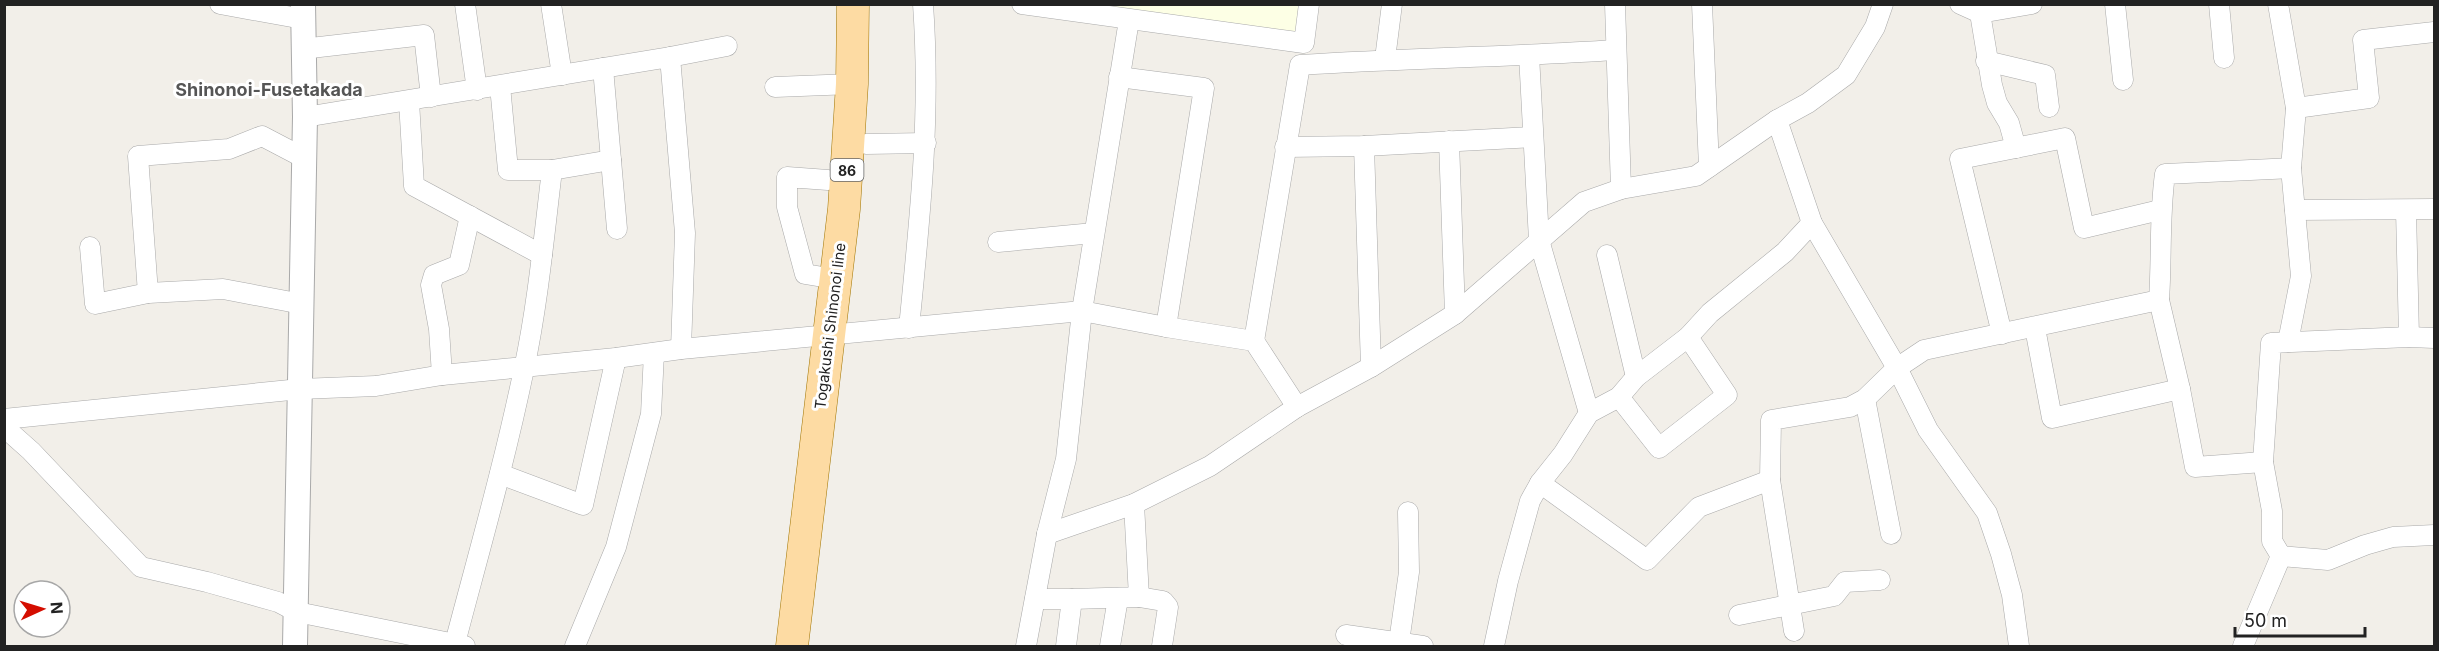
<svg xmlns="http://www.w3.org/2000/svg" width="2439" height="651" viewBox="0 0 2439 651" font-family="Inter,sans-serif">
  <rect width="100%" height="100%" fill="#f2efe9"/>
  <path fill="#fdffe5" d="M 1070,5 L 1305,5 L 1295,39 Z"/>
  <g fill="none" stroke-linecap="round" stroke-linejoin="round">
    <g stroke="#a9a9a9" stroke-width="21">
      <g id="minor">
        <path d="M 220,4 L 303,19"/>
        <path d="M 465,4 L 477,90"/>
        <path d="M 551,4 L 562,75"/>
        <path d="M 1022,4 L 1304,43 L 1309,4"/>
        <path d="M 1615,4 L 1621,189"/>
        <path d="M 1702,4 L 1709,167"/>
        <path d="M 1960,4 L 1980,13 L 2032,4"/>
        <path d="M 2115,4 L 2123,80"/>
        <path d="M 2219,4 L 2224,58"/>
        <path d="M 2278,4 L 2296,108 L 2291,168 L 2301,276 L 2288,342"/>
        <path d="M 1980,13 L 1992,85 L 1997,103 L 2009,123 L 2016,148"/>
        <path d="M 302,49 L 424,35 L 431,97"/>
        <path d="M 1529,55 L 1539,240 L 1589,413"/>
        <path d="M 670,57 L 727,46"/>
        <path d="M 1385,59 L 1392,4"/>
        <path d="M 1986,61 L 2045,75 L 2049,107"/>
        <path d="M 603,68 L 617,229"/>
        <path d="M 1119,77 L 1204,88 L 1166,327"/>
        <path d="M 500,86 L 508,170 L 552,170 L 611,160"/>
        <path d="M 775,87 L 852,84"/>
        <path d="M 409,101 L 414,186 L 542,255"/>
        <path d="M 2296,108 L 2369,98 L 2363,40 L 2434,32"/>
        <path d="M 305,117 L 670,57 L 685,233 L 681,349"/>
        <path d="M 1777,120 L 1812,223 L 1897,368 L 1928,430 L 1987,513 L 2001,554 L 2012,595 L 2019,646"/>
        <path d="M 1449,141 L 1455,314"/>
        <path d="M 866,144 L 926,143"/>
        <path d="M 1364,146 L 1371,367"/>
        <path d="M 1285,147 L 1364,146 L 1533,137"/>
        <path d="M 828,180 L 787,177 L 787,207 L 805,274 L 835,279"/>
        <path d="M 2295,210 L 2434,209"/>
        <path d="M 2406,210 L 2409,337"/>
        <path d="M 998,242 L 1094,233"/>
        <path d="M 90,247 L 95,304 L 148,293 L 223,289 L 302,304"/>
        <path d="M 1607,255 L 1636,377"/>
        <path d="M 148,293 L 138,156 L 229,149 L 262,136 L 304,158"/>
        <path d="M 2159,300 L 2180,389 L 2195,467 L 2263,462"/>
        <path d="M 909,328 C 920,217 931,116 923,4"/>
        <path d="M 2035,328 L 2052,418 L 2180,389"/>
        <path d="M 2002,334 L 1960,159 L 2065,138 L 2084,228 L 2160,210"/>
        <path d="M 1254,341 L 1300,65 C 1405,58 1510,57 1615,50"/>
        <path d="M 442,375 L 439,329 L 431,285 L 434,275 L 459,265 L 470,216"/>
        <path d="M 1619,397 L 1659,448 L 1727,395 L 1688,337"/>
        <path d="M 1865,399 L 1891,534"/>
        <path d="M 4,419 L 300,389 L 376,386 L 442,375 L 616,358 L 681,349 L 1082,311 L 1166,327 L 1254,341 L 1297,407"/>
        <path d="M 4,427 L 31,451 L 141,567 L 207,582 L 278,602 L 297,612 L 465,646"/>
        <path d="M 500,474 L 583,505 L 616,358"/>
        <path d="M 1540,483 L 1647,560 L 1699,507 L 1770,480"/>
        <path d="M 1047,534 L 1134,504 L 1210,466 L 1297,407 L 1371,367 L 1455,314 L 1584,202 L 1621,189 L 1696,176 L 1777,120 L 1808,103 L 1846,75 L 1875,27 L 1883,4"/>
        <path d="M 2281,556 L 2272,541 L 2272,511 L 2263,462 L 2271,343 L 2409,337 L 2434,338"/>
        <path d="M 2281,556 L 2328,560 L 2365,545 L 2393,537 L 2434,535"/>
        <path d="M 1139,597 L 1163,601 L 1168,607 L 1162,646"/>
        <path d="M 1035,599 L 1072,599"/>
        <path d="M 1739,615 L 1834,596 L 1845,582 L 1880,580"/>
        <path d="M 1794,631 L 1770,480 L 1771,420 L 1850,407 L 1865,399 L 1897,368 L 1924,350 L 2159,300 C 2162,258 2159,217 2165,174 L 2291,168"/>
        <path d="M 1346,635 L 1423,646"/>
        <path d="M 1399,642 L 1409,572 L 1408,512"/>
        <path d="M 455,643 C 479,552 505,461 524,369 C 538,303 544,236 552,170"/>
        <path d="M 575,646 L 616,547 L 651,414 L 654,353"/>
        <path d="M 1026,646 L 1047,534 L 1066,459 L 1082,311 L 1129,20"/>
        <path d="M 1066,646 L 1072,599 L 1139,597 L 1134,504"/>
        <path d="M 1110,646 L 1118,598"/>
        <path d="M 1494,646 L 1508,581 L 1530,501 L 1540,483 L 1563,454 L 1589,413 L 1619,397 L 1636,377 L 1688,337 L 1710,313 L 1785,252 L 1812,223"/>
        <path d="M 2243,646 L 2281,556"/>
      </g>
    </g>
    <g stroke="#a9a9a9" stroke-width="26">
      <path id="tertiary" d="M 295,646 L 305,117 L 303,4"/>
    </g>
    <g stroke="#a07400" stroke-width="33">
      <path id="primary" d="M 792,646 L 844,209 L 852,84 L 853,4"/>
    </g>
    <use href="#minor" stroke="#fff" stroke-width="20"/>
    <use href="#tertiary" stroke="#fff" stroke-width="24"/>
    <use href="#primary" stroke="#fddba3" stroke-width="32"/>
  </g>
  <g text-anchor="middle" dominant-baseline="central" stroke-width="6" stroke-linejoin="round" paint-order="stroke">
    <rect fill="#fff" stroke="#646464" stroke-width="1.5" x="830.5" y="159" width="33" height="22" rx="4.5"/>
    <g font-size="14" font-weight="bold" fill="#222">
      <text x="847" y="170">86</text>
    </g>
    <g font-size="15" fill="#222" stroke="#fff">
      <text transform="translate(830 326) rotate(-83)">Togakushi Shinonoi line</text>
    </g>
    <g font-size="18" font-weight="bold" fill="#555" stroke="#fff">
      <text x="269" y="89">Shinonoi-Fusetakada</text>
    </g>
  </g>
  <rect width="2439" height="651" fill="none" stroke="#222222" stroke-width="12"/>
  <g transform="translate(42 609) rotate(86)"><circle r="28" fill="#ffffff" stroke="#a7a7a7" stroke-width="1.5"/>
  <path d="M0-4.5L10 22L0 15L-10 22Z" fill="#d40d00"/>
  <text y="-9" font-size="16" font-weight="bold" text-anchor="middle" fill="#222222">N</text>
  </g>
  <path d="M2235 627v9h130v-9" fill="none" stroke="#222222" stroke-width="3"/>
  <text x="2244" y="627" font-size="18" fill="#222222" stroke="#ffffff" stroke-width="4.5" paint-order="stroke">50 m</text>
</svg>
